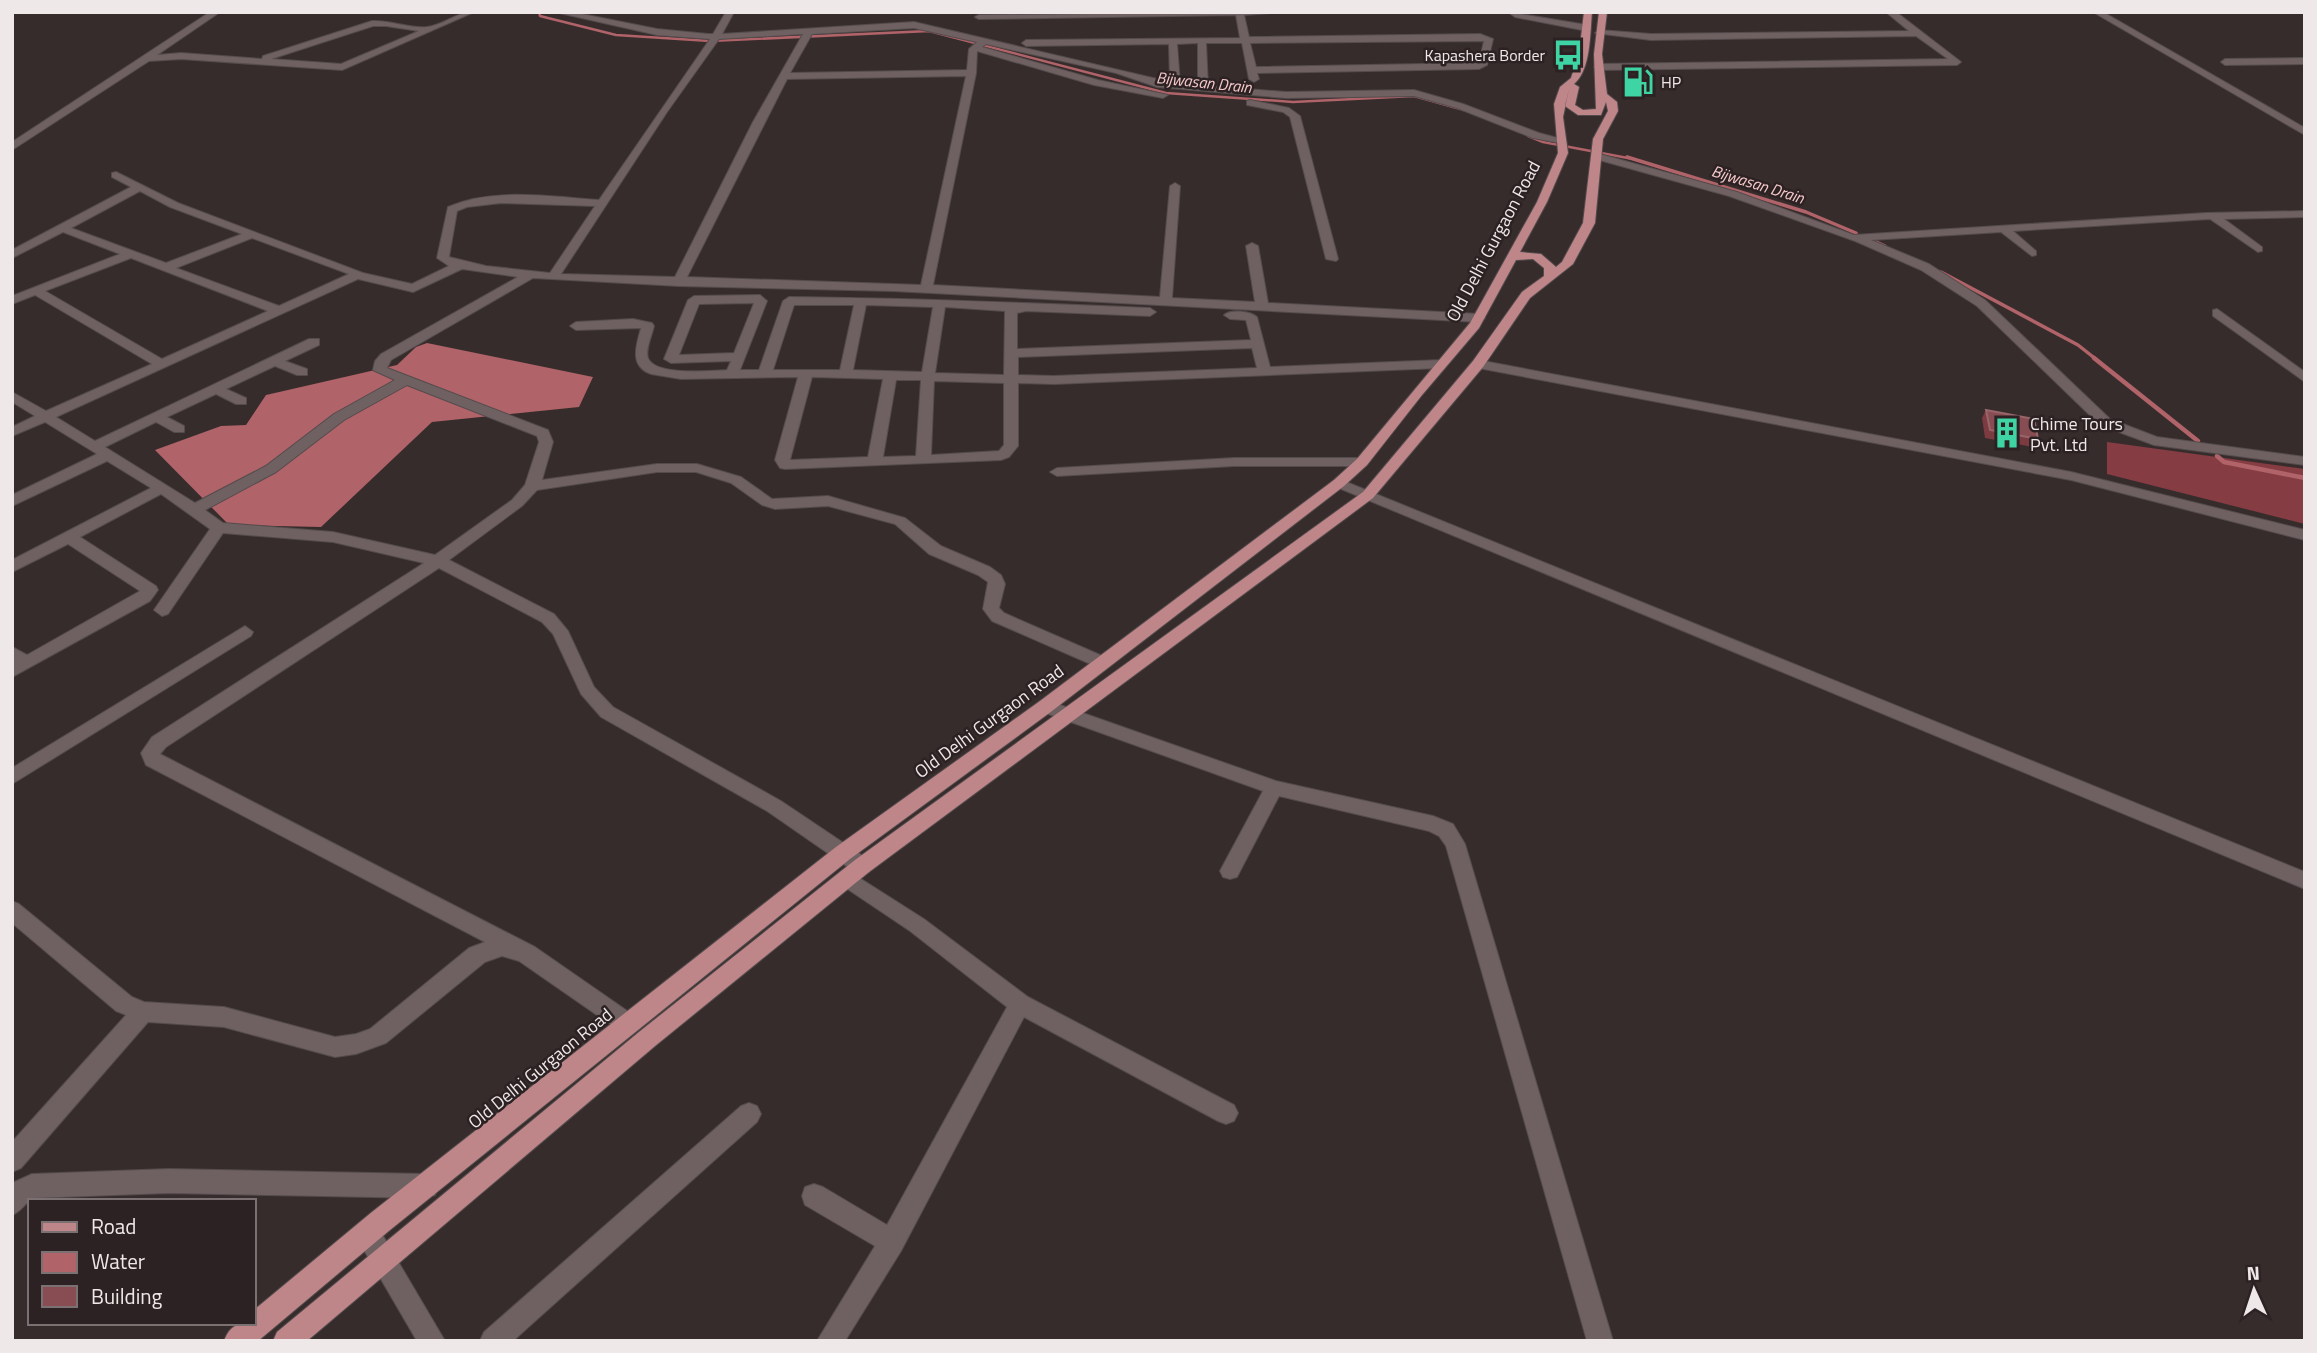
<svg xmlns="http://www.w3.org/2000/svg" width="2317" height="1353" viewBox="0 0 2317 1353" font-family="'Titillium Web',sans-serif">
  <rect width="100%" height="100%" fill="#372c2c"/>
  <path fill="#853d43" d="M 2107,442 L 2305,469 L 2305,524 L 2107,474 Z"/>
  <path fill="#b06368" d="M 427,343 L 593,377 L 579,407 L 432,422 L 321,527 L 229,525 L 155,450 L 221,426 L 246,425 L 266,395 L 397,365 L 416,347 Z"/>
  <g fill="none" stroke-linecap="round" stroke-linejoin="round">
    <g stroke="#b06368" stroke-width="2.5">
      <path d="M 539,12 L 540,16 L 616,35 L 710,41 L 929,31 L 1166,93 L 1293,102 L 1414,96 L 1464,110"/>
      <path d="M 1528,136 L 1543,142 L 1633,159"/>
    </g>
    <g stroke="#b06368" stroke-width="3.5">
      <path d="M 1627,157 L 1806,212 L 1856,233"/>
      <path d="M 1874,241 L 1885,246"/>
      <path d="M 1941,272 L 2078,345 L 2097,360"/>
    </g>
    <g stroke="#b06368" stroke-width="4.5">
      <path d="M 2094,358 L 2198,441"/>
      <path d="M 2217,456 L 2224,462 L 2305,478"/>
    </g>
    <g stroke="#544b4c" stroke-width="2">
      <g id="minor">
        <path d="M 210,12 L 220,12 L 157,55 L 181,53 L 262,59 L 263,56 L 372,21 C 390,20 411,29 427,27 C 444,25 456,12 474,12 L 342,70 L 181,59 L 149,61 L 12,150 L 12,142 ZM 373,26 L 386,26 L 419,31 L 341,64 L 271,59 Z"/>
        <path d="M 555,12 L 572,12 L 657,29 L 708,34 L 713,34 L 726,12 L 734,12 L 722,34 L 914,22 L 1170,82 L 1169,44 L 1026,46 L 1022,43 L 1026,40 L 1240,38 L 1236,15 L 979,19 L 975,17 L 979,15 L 1284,12 L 1244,15 L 1249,37 L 1480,34 L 1493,39 L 1487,65 L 1479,69 L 1257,73 L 1259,79 L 1254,82 L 1249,79 L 1242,43 L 1206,43 L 1208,86 L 1286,92 L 1414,90 L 1463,104 L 1539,133 L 1565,140 L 1560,143 L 1533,138 L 1457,108 L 1414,96 L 1286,98 L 1157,87 L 1116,73 L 986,44 L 982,47 L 1098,80 L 1168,95 L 1163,98 L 1094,85 L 977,51 L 976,73 L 933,285 L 1160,297 L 1170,186 L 1175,183 L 1180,186 L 1172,298 L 1255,302 L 1246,246 L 1252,243 L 1258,246 L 1268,303 L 1479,314 L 1485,318 L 1479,322 L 893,291 L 679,286 L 533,278 L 391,360 L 387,368 L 548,430 L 553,442 L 542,480 L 657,464 L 697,464 L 741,477 L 772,499 L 828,496 L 905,518 L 941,546 L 990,567 L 1001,575 L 1005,584 L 999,608 L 1004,613 L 1107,658 L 1110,662 L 1107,666 L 1095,666 L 992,621 L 983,609 L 988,582 L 978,575 L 929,554 L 895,524 L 828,506 L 775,509 L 762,505 L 731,483 L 696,472 L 657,472 L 537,490 L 522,506 L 449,560 L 554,614 L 568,631 L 594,687 L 613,707 L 781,801 L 869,860 L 872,866 L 869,872 L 862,874 L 855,872 L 767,811 L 601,717 L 581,694 L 553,634 L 542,622 L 439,568 L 166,747 L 160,754 L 535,947 L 636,1017 L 639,1024 L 636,1031 L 628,1034 L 620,1031 L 519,961 L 502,956 L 485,962 L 386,1043 L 356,1054 L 335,1057 L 224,1027 L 148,1022 L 21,1168 L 12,1172 L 12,1142 L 126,1015 L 116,1011 L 12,923 L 12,901 L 19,904 L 132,997 L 144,1002 L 224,1007 L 335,1037 L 356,1034 L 370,1029 L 469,948 L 485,942 L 146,765 L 141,753 L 152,737 L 424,563 L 333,542 L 223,533 L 168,614 L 162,616 L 154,610 L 210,529 L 161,494 L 80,537 L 156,586 L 158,590 L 150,601 L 12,677 L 12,647 L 27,655 L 140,591 L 68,544 L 12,572 L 12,560 L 151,488 L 107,461 L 12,506 L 12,495 L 97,454 L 45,422 L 12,436 L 12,427 L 35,416 L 12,402 L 12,392 L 46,411 L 152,364 L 35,295 L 12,304 L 12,296 L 120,254 L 63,232 L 12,258 L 12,250 L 131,187 L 112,177 L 112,173 L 116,172 L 178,203 L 363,273 L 412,284 L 449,266 L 437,258 L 448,207 C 494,187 551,197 599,200 L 710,39 L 657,35 ZM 914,28 L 977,42 L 969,49 L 967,70 L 790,73 L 812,34 ZM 803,34 L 753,122 L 675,277 L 561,274 L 667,112 L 719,39 ZM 1484,41 L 1479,63 L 1256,67 L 1250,43 ZM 1198,43 L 1198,85 L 1180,83 L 1177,44 ZM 966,76 L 921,285 L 687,277 L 787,79 ZM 140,191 L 170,207 L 242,234 L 166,263 L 71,228 ZM 501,203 L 595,206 L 550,273 L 486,266 L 449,257 L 457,211 L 467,207 ZM 252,238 L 349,274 L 279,306 L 176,268 ZM 131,258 L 268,311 L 162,359 L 45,291 ZM 462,269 L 518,277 L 381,354 L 375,361 L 373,370 L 395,380 L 334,414 L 266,466 L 195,503 L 105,447 L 156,422 L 174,432 L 184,432 L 184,426 L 167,417 L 216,394 L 236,404 L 246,404 L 246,398 L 226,389 L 275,366 L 297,375 L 307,375 L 307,369 L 285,361 L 319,345 L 319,339 L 309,339 L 95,441 L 56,417 L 358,279 L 413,292 ZM 407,385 L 537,436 L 539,442 L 525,485 L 512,500 L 435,555 L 333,532 L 223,523 L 205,510 L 276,472 L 344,420 Z"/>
        <path d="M 1508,12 L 1587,25 L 1591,28 L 1587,31 L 1515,17 Z"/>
        <path d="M 1886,12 L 1896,12 L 1961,62 L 1957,65 L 1599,70 L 1594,67 L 1599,64 L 1948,59 L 1916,36 L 1651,40 L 1595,33 L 1599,30 L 1651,34 L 1909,31 Z"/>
        <path d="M 2093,12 L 2103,12 L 2305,128 L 2305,135 Z"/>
        <path d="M 2305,58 L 2305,64 L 2225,65 L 2221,62 L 2225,59 Z"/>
        <path d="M 1250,100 L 1289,108 L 1300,116 L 1338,259 L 1336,261 L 1326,259 L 1290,117 L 1283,112 L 1247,105 L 1247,101 Z"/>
        <path d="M 1596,153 L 1737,192 L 1854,235 L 2206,213 L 2305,211 L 2305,217 L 2224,219 L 2262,247 L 2262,251 L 2258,252 L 2210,219 L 2013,231 L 2036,251 L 2036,255 L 2032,256 L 2001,232 L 1871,240 L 1929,264 L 1985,300 L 2110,419 L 2157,437 L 2305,457 L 2305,465 L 2154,445 L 2100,425 L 1977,306 L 1921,270 L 1855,241 L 1729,196 L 1592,158 L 1592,154 Z"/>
        <path d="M 760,295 L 767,301 L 740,370 L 759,370 L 783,301 L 789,297 C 910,298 1029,303 1150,308 L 1156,312 L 1150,316 L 1026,311 L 1017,313 L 1017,349 L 1251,340 L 1246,320 L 1230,319 L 1224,315 C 1231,309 1250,311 1257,317 L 1270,367 L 1441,360 L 1448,364 L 1441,368 L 1054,384 L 1018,383 L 1018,446 L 1009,457 L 1001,460 L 785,469 L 780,468 L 775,460 L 798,377 L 681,379 L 651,374 C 629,366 636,346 641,328 L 576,330 L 570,326 L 576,322 L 633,319 L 652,323 L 654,326 C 652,335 645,350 648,358 C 655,376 710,371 727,370 L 731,361 L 671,363 L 664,359 L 688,300 L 694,296 ZM 754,303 L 734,353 L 679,355 L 699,304 ZM 794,305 L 854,305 L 840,370 L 773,370 ZM 866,305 L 933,307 L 922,372 L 853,370 ZM 945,307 L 1005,311 L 1004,375 L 935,373 ZM 1252,348 L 1257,368 L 1054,376 L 1018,375 L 1018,357 ZM 812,377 L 883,379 L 868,457 L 790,460 ZM 896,380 L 921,380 L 916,456 L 883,457 ZM 934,381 L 1004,383 L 1004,445 L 999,451 L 931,455 Z"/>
        <path d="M 2217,309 L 2305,372 L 2305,382 L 2213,316 L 2213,310 Z"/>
        <path d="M 1478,360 L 2071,472 L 2305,530 L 2305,540 L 2071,480 L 1473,367 L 1471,364 Z"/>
        <path d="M 1234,458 L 1362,458 L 1369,462 L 1362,466 L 1234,466 L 1057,476 L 1050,472 L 1057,468 Z"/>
        <path d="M 1339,479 L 2305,872 L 2305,889 L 1334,486 L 1332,483 L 1334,480 Z"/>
        <path d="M 245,626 L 253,632 L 251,636 L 12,784 L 12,768 Z"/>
        <path d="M 1046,700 L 1276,781 L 1433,816 L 1453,824 L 1465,844 L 1613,1341 L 1587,1341 L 1446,846 L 1439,836 L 1429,831 L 1279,796 L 1237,877 L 1230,879 L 1223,877 L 1220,871 L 1263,791 L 1040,711 L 1037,706 L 1040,701 Z"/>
        <path d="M 847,870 L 924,919 L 1028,997 L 1234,1105 L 1238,1113 L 1234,1121 L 1226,1124 L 1218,1121 L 1024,1017 L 901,1251 L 845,1341 L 817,1341 L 875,1246 L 805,1205 L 802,1196 L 805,1187 L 814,1184 L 823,1187 L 887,1225 L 1007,1007 L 910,931 L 840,884 L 837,878 L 840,872 Z"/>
        <path d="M 749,1103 L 757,1106 L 761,1114 L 757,1122 L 534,1322 L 513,1341 L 480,1341 L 484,1332 L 741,1106 Z"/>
        <path d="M 169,1169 L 426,1174 L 435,1177 L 438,1186 L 435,1195 L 426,1198 L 169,1193 L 34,1198 C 24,1203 22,1211 12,1215 L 12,1183 L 32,1174 Z"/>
        <path d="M 367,1220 L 376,1224 L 445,1341 L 417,1341 L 354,1233 L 358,1224 Z"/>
      </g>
    </g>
    <g stroke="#544b4c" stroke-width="2">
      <path id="major" d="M 1584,12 L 1592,12 C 1590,33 1591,70 1574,84 L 1579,87 L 1575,105 L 1583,110 L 1596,109 L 1594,54 L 1599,12 L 1607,12 L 1602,54 L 1607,94 L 1617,102 L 1618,111 L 1603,139 L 1595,223 L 1573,264 L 1530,298 L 1483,367 L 1373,498 L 869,872 L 655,1046 L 307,1341 L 273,1341 L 277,1332 L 639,1032 L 855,860 L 1363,492 L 1473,361 L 1522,292 L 1544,276 L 1544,268 L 1533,259 L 1516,260 L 1479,328 L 1422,395 L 1367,465 L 1344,486 L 1052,711 L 850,859 L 390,1230 L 258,1341 L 224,1341 C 230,1325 238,1323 254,1323 L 254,1310 L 372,1212 L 836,847 L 1040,701 L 1334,480 L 1357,459 L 1470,323 L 1537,202 L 1558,153 L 1554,104 L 1560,87 L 1571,78 L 1579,54 ZM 1569,89 L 1565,106 L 1578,115 L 1601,115 L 1606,102 L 1608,111 L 1593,139 L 1583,223 L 1562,262 L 1556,267 L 1541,254 L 1520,252 L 1547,202 L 1568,153 L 1563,117 Z"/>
    </g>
    <use href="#minor" fill="#6f6162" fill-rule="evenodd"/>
    <use href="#major" fill="#bf8689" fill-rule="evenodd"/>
  </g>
  <path fill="#7c3a41" d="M 1986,410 L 2038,439 L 2033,447 L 1985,438 L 1982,418 Z"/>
  <path fill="#884d53" stroke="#98656a" stroke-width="2" d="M 1986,410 L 2034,419 L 2038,439 L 1990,430 Z"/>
  <defs>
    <g id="bus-bare" transform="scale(2.415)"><path d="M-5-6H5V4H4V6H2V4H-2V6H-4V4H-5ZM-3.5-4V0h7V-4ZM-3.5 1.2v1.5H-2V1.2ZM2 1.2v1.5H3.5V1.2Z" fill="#3ed4a3" stroke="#2d2223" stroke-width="2.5" paint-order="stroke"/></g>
    <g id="fuel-bare" transform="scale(2.415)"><path d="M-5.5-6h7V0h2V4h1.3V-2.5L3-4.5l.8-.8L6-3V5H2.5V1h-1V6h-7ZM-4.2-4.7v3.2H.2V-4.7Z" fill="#3ed4a3" stroke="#2d2223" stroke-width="2.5" paint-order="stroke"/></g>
    <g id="building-bare" transform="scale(2.415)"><path d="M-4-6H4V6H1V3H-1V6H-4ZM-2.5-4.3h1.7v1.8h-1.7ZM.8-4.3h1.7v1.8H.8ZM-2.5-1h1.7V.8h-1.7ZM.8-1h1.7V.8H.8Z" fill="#3ed4a3" stroke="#2d2223" stroke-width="2.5" paint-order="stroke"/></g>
  </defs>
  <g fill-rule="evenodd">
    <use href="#bus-bare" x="1568" y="55"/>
    <use href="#fuel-bare" x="1638" y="82"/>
    <use href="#building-bare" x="2007" y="433"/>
  </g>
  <g text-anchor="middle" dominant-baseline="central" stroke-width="5" stroke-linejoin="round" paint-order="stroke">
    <g font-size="16" fill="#efe8e8" stroke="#2d2223" text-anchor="end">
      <text x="1545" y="55">Kapashera Border</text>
      <text x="1661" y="82" text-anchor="start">HP</text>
    </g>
    <g font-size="16" font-style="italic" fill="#f6c9ca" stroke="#2d2223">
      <text transform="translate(1204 82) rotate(6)">Bijwasan Drain</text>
      <text transform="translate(1758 184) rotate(17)">Bijwasan Drain</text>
    </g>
    <g font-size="18" fill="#efe8e8" stroke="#2d2223">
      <text transform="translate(1493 241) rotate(-62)">Old Delhi Gurgaon Road</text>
      <text transform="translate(989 721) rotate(-36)">Old Delhi Gurgaon Road</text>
      <text transform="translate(540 1068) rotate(-39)">Old Delhi Gurgaon Road</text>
    </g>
    <g font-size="18" fill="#efe8e8" stroke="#2d2223" text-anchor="start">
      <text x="2030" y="423">Chime Tours<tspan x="2030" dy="21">Pvt. Ltd</tspan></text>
    </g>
  </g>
  <rect width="2317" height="1353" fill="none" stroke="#efe8e8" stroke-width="28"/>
  <rect x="28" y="1199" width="228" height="126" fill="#2d2223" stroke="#7b7172" stroke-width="2"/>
  <rect x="42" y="1222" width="35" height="10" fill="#bf8689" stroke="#7b7172" stroke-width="2"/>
  <text x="91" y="1234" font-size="21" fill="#efe8e8">Road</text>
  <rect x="42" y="1252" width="35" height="21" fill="#b06368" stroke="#7b7172" stroke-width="2"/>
  <text x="91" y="1269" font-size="21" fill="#efe8e8">Water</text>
  <rect x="42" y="1286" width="35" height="21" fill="#884d53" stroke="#7b7172" stroke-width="2"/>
  <text x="91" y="1304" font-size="21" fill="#efe8e8">Building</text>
  <g transform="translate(2254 1290) rotate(357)" stroke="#2d2223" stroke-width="5" paint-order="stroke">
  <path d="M0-5L12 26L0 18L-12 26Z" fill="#efe8e8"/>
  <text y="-10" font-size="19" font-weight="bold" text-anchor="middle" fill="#efe8e8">N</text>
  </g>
</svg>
